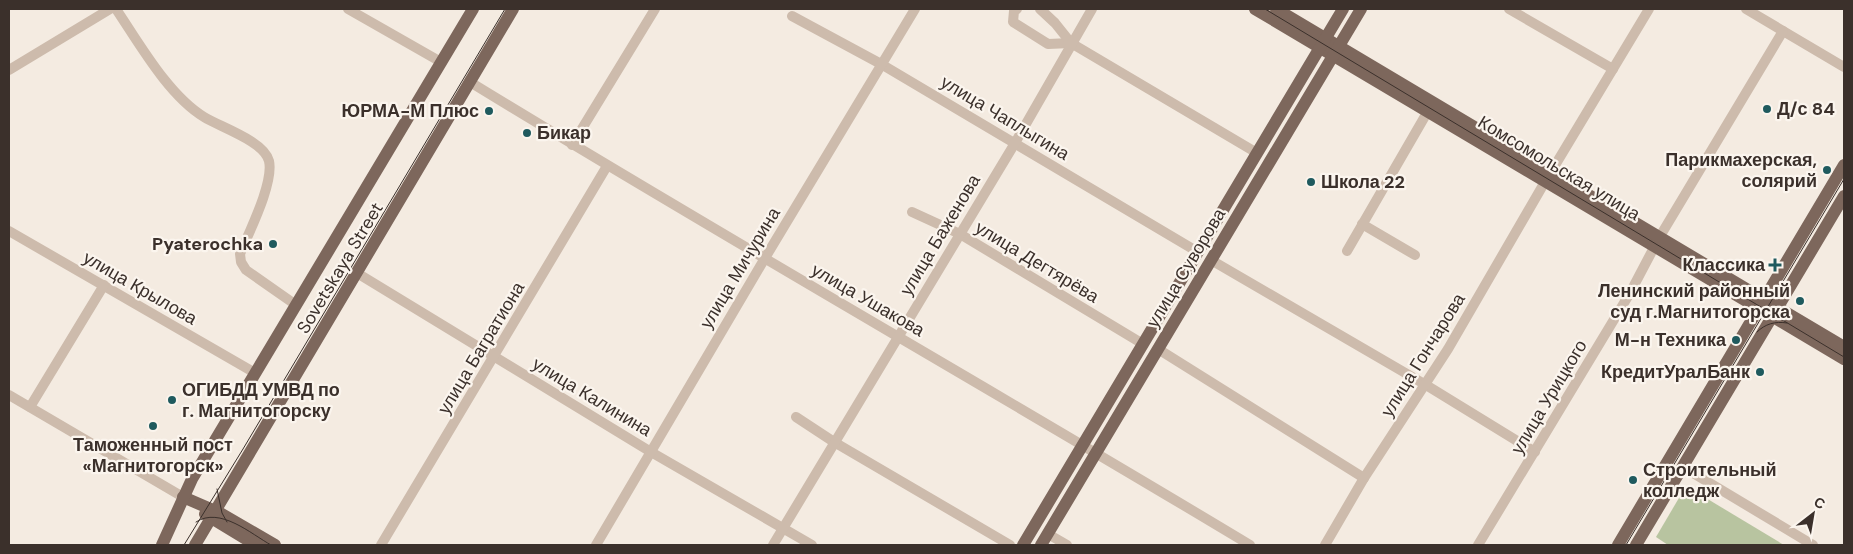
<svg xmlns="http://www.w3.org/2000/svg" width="1853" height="554" viewBox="0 0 1853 554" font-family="'DM Sans',sans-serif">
  <rect width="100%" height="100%" fill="#f4ebe1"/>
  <path fill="#b8c4a0" d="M 1686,486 L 1784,545 L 1668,545 L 1656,537 Z"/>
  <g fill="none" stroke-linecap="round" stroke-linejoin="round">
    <g stroke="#cdbbac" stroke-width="10">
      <path d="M 116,9 C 139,43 168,95 204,117 C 220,127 264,141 269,161 C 274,183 249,232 240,254 L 241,262 L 246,270 L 296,305"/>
      <path d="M 348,9 L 441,62"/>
      <path d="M 1017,9 L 1014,11 L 1013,22 L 1048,44 L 1071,43"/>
      <path d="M 1040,9 L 1055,23 L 1071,43 L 1257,153"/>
      <path d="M 1509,9 L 1613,69"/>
      <path d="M 1746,9 L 1844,67"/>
      <path d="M 792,16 L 881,64 L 1198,252"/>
      <path d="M 9,70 L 110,9"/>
      <path d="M 470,82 C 728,240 991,389 1250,545"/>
      <path d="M 572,145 L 655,9"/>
      <path d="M 1551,172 L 1649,9"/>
      <path d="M 912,212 L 960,234 L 1143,344"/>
      <path d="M 1362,224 L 1415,255"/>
      <path d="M 9,231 L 255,373"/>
      <path d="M 1347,251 L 1428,111"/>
      <path d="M 1211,260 L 1426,385 L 1535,452"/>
      <path d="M 357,273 L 651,452 L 812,545"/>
      <path d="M 1158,349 L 1364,478"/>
      <path d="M 9,395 L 183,497"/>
      <path d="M 30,407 L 104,285"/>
      <path d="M 796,417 L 834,442 L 1010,545"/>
      <path d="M 1683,467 L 1813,545"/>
      <path d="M 1048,534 L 1067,545"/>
      <path d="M 381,545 L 607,166"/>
      <path d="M 596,545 L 765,258 L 915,9"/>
      <path d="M 773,545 L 1015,143 L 1092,9"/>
      <path d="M 1325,545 L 1364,478 L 1448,349 L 1546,180"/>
      <path d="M 1478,545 L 1630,293 L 1659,238 L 1783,31"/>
    </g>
    <g stroke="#7d675c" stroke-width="12">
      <path d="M 1255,9 L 1844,359"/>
      <path d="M 1276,9 L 1844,347"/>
      <path d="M 183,497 L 220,513 L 275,545"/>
      <path d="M 205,514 L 256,545"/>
      <path d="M 162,545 L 192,479 L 473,9"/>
      <path d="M 195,545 L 513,9"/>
      <path d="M 1023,545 L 1343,9"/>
      <path d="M 1041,545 L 1361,9"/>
      <path d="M 1618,545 L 1844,165"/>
      <path d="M 1636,545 L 1844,196"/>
    </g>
    <g stroke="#3b302b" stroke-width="1">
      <path d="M 1265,9 L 1844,357"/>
      <path d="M 1757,332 C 1765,324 1775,321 1787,323"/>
      <path d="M 217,489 L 222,513 L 227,522"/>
      <path d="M 196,522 C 220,506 251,534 271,545"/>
      <path d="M 184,545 L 243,449 L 505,9"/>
      <path d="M 1626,545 L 1844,179"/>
    </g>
  </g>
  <g fill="#1f5a5e" stroke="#fbf5ee" stroke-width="2">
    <circle cx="1767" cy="109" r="5"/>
    <circle cx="489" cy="111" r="5"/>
    <circle cx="527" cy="133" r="5"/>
    <circle cx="1827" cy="170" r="5"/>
    <circle cx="1311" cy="182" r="5"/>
    <circle cx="273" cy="244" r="5"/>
    <path d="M1772.5 257.5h5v5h5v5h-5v5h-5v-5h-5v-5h5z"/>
    <circle cx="1800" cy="301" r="5"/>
    <circle cx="1736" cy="340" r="5"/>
    <circle cx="1760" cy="372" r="5"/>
    <circle cx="172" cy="400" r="5"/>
    <circle cx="153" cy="426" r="5"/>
    <circle cx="1633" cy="480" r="5"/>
  </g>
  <g text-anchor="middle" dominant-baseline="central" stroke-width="4.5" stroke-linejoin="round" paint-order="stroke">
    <g font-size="18" font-weight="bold" fill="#3b302b" stroke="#fbf5ee" text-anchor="end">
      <text x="1777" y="109" text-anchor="start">Д/с 84</text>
      <text x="479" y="111">ЮРМА-М Плюс</text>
      <text x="537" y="133" text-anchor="start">Бикар</text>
      <text x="1817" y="160">Парикмахерская,<tspan x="1817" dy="21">солярий</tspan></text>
      <text x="1321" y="182" text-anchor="start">Школа 22</text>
      <text x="263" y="244">Pyaterochka</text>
      <text x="1765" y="265">Классика</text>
      <text x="1790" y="291">Ленинский районный<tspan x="1790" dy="21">суд г.Магнитогорска</tspan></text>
      <text x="1726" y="340">М-н Техника</text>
      <text x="1750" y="372">КредитУралБанк</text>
      <text x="182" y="390" text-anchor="start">ОГИБДД УМВД по<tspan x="182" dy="21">г. Магнитогорску</tspan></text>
      <text x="153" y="445" text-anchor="middle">Таможенный пост<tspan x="153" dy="21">«Магнитогорск»</tspan></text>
      <text x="1643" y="470" text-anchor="start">Строительный<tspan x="1643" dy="21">колледж</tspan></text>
    </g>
    <g font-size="18" fill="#3b302b" stroke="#fbf5ee">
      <text transform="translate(1005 118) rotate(31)">улица Чаплыгина</text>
      <text transform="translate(1559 168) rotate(31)">Комсомольская улица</text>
      <text transform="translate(940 235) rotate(-59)">улица Баженова</text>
      <text transform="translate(1037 262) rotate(31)">улица Дегтярёва</text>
      <text transform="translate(340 268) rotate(-59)">Sovetskaya Street</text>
      <text transform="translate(740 268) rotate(-59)">улица Мичурина</text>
      <text transform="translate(1186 268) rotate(-59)">улица Суворова</text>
      <text transform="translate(140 288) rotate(30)">улица Крылова</text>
      <text transform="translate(868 300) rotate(30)">улица Ушакова</text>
      <text transform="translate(481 348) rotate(-59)">улица Багратиона</text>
      <text transform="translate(1423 355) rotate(-58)">улица Гончарова</text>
      <text transform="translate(592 397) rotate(31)">улица Калинина</text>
      <text transform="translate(1549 397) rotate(-59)">улица Урицкого</text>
    </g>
  </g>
  <rect width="1853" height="554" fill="none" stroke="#3b302b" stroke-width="20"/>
  <g transform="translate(1813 514) rotate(31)" stroke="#fbf5ee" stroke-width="4" paint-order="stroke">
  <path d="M0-4L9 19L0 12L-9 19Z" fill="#3b302b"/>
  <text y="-8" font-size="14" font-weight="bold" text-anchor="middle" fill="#3b302b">С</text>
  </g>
</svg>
